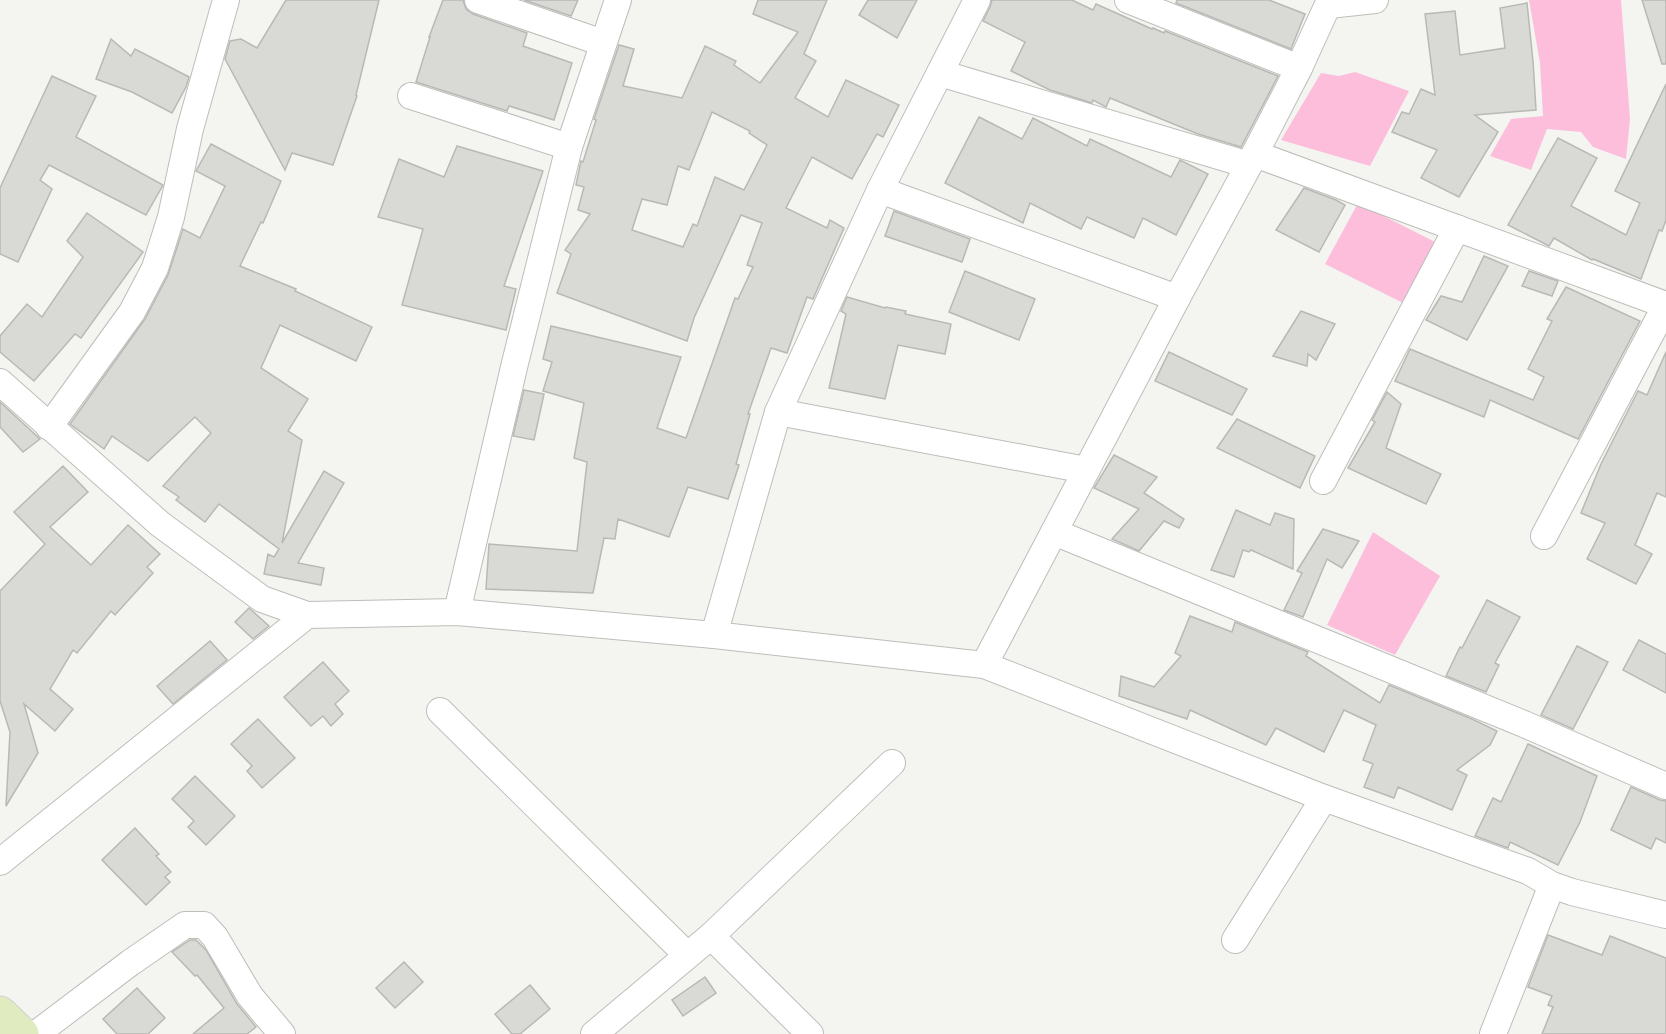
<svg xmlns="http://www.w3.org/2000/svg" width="1666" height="1034" viewBox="0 0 1666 1034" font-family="Overpass,sans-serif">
  <rect width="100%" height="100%" fill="#f4f5f1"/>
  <g fill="#fcbedb">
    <path d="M 1529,0 L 1621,0 L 1630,119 L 1626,159 L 1593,147 L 1581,132 L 1547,129 L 1531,170 L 1490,156 L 1511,119 L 1543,116 L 1540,63 Z"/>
    <path d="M 1355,72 L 1409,91 L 1370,166 L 1281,140 L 1321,73 L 1339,76 Z"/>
    <path d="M 1358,203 L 1437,243 L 1407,305 L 1325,264 Z"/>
    <path d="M 1373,532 L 1440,576 L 1395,655 L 1327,625 Z"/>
  </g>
  <g fill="#d9dad6" stroke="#b8b9b5" stroke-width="1.5" fill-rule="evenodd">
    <path d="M 286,0 L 379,0 L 356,95 L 357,96 L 333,165 L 292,153 L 285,170 L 225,59 L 230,41 L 241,39 L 257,48 Z"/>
    <path d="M 443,0 L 463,0 L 466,9 L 473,14 L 527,33 L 523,46 L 572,63 L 554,120 L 509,106 L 507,111 L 416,82 L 430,37 L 429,37 Z"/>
    <path d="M 524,0 L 578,0 L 571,16 Z"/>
    <path d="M 758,0 L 827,0 L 804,54 L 816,61 L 795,98 L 828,117 L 846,80 L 899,105 L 883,137 L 877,134 L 852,179 L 812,157 L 786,208 L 827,228 L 830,220 L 844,228 L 813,299 L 807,297 L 787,353 L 771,348 L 748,414 L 750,414 L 736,464 L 739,465 L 728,499 L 688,487 L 669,537 L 618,519 L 615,539 L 604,538 L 593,593 L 486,589 L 489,544 L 577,551 L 587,462 L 574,458 L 584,403 L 543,391 L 552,362 L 543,359 L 551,326 L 681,357 L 657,428 L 686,438 L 735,298 L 738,299 L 753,267 L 747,265 L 762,223 L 741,215 L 694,318 L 687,341 L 557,293 L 571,254 L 565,250 L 590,214 L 578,210 L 584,187 L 576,185 L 581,161 L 583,162 L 596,120 L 594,119 L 619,45 L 634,49 L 623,86 L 682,98 L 705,46 L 736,61 L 734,65 L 760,83 L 798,32 L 753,14 ZM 712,112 L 750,131 L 749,133 L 767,145 L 744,190 L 715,177 L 697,226 L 693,224 L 683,247 L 632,230 L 642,199 L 667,205 L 678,166 L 689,170 Z"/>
    <path d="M 868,0 L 917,0 L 897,38 L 859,15 Z"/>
    <path d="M 992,0 L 1072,0 L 1093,10 L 1096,4 L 1152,29 L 1153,28 L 1164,33 L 1165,31 L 1278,76 L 1241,147 L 1198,134 L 1110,98 L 1106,107 L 1093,100 L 1092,103 L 1050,90 L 1011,71 L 1025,42 L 983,21 L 990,7 Z"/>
    <path d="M 1177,0 L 1269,0 L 1305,14 L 1291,49 L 1176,3 Z"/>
    <path d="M 1642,0 L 1666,0 L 1666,64 L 1662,64 Z"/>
    <path d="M 1527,3 L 1533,61 L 1536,110 L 1475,115 L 1498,132 L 1459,197 L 1421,178 L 1437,150 L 1392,132 L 1402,112 L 1409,114 L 1421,89 L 1435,95 L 1425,14 L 1455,11 L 1460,55 L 1505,48 L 1500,8 Z"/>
    <path d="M 111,39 L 131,56 L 135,49 L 189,77 L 186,87 L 172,113 L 132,92 L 96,79 Z"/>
    <path d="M 52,76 L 96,96 L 76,137 L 163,185 L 146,215 L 49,165 L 40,180 L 52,189 L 18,262 L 0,254 L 0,188 Z"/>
    <path d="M 1666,84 L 1666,220 L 1662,231 L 1659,230 L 1641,279 L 1593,259 L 1592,260 L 1554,238 L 1549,246 L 1508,225 L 1558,138 L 1597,158 L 1571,206 L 1626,235 L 1640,203 L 1615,191 Z"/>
    <path d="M 979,117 L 1022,139 L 1033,118 L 1087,146 L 1090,139 L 1171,177 L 1180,160 L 1208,174 L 1176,235 L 1143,218 L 1134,238 L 1087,217 L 1081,229 L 1030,203 L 1023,223 L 945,183 Z"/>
    <path d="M 211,144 L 281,181 L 263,223 L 261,222 L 240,266 L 296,289 L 295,291 L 372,327 L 356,361 L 280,325 L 261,368 L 308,399 L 288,431 L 302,440 L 282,543 L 324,471 L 344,483 L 298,563 L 324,568 L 321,585 L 264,574 L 268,554 L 274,557 L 279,549 L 219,504 L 205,522 L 176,500 L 179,497 L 163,486 L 211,433 L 195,417 L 148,461 L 112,436 L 104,449 L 70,424 L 145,319 L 168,275 L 183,229 L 200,238 L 225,186 L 196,171 Z"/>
    <path d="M 457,146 L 543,171 L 504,286 L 516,289 L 506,330 L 402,305 L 423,229 L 378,217 L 399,159 L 444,177 Z"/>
    <path d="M 1304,188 L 1336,200 L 1345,205 L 1319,252 L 1276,230 Z"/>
    <path d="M 894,211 L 970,239 L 962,262 L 885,236 Z"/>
    <path d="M 87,213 L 143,252 L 81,338 L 75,334 L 34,381 L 0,352 L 0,336 L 27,304 L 42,317 L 83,257 L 67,241 Z"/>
    <path d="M 1484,256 L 1508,266 L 1467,340 L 1426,320 L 1441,296 L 1462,302 Z"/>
    <path d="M 965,271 L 1035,299 L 1019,340 L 949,312 Z"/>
    <path d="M 1529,271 L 1558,281 L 1552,296 L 1522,286 Z"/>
    <path d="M 1566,287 L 1640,321 L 1578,439 L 1490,400 L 1484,417 L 1395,381 L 1410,349 L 1533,400 L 1544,377 L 1528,369 L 1552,321 L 1547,319 Z"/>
    <path d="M 847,297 L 885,308 L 886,307 L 906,311 L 905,314 L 951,324 L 945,354 L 898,345 L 885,399 L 829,388 L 846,314 L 841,311 Z"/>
    <path d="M 1301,311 L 1335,324 L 1316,360 L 1308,354 L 1307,366 L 1273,356 Z"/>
    <path d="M 1169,352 L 1247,389 L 1232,415 L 1155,381 Z"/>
    <path d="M 1666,352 L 1666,497 L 1657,493 L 1635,545 L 1652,554 L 1636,584 L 1587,559 L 1605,523 L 1581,513 L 1601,464 L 1638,391 L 1647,395 Z"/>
    <path d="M 524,390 L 544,394 L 534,440 L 513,436 Z"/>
    <path d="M 1387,392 L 1401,404 L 1386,448 L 1441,474 L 1426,504 L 1348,468 L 1375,422 L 1372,420 Z"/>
    <path d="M 0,402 L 40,439 L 23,452 L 0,427 Z"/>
    <path d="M 1237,419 L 1315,456 L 1300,488 L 1217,448 Z"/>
    <path d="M 1114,455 L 1157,477 L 1144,493 L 1184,519 L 1179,528 L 1164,521 L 1139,551 L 1112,539 L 1139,509 L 1094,488 Z"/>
    <path d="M 63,466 L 88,492 L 50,527 L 91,565 L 128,525 L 160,554 L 147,567 L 153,573 L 115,615 L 111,611 L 77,653 L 73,650 L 50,689 L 73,709 L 55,731 L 24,704 L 38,753 L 6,806 L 10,732 L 0,701 L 0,591 L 45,544 L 14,512 Z"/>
    <path d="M 1236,510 L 1270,525 L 1275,513 L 1294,519 L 1293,569 L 1251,550 L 1249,552 L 1243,550 L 1234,577 L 1211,570 Z"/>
    <path d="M 1323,529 L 1359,541 L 1342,568 L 1327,559 L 1303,617 L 1284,610 L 1302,573 L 1297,571 Z"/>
    <path d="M 1487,600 L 1520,617 L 1495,663 L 1499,665 L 1486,692 L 1446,676 L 1460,647 L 1462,648 Z"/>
    <path d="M 249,608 L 269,626 L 253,639 L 235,622 Z"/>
    <path d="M 1190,616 L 1232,632 L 1235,622 L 1308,652 L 1306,656 L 1380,703 L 1389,685 L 1472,719 L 1497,731 L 1490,745 L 1457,770 L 1467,775 L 1452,810 L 1398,787 L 1394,798 L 1364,787 L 1373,764 L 1363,760 L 1376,725 L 1344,710 L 1324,752 L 1276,728 L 1266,745 L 1190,710 L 1187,719 L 1119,696 L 1121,676 L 1154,687 L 1181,656 L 1175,653 Z"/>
    <path d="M 1639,640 L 1666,654 L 1666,693 L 1623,670 Z"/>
    <path d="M 210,641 L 227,660 L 173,704 L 157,686 Z"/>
    <path d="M 1577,646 L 1608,662 L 1573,729 L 1541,715 Z"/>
    <path d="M 323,662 L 349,691 L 335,704 L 343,714 L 331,726 L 323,716 L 311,726 L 284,697 Z"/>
    <path d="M 258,719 L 295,758 L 262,788 L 247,771 L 252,766 L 231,744 Z"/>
    <path d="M 1528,744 L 1597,776 L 1580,822 L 1558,865 L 1510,842 L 1508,848 L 1475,836 L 1493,798 L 1501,802 Z"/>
    <path d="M 195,776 L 235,816 L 206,845 L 188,827 L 194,821 L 172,799 Z"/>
    <path d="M 1631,787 L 1660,800 L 1666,801 L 1666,843 L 1656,838 L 1651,849 L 1611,830 Z"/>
    <path d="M 135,828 L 159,854 L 156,856 L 171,872 L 165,877 L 170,882 L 146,905 L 102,860 Z"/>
    <path d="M 1548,935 L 1602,955 L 1610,936 L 1666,958 L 1666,1034 L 1542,1034 L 1553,1007 L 1548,1005 L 1552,996 L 1528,987 Z"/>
    <path d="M 190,940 L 196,940 L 206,950 L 237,1004 L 256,1027 L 247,1034 L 193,1034 L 224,1008 L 197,975 L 195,976 L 172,952 Z"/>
    <path d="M 404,962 L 423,982 L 395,1008 L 376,988 Z"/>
    <path d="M 705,977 L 716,993 L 683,1016 L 672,1000 Z"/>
    <path d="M 530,985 L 550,1009 L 520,1034 L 512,1034 L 495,1014 Z"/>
    <path d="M 137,988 L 165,1018 L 148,1034 L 117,1034 L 103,1019 Z"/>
  </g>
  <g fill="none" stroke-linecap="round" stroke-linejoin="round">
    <g stroke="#bdbeba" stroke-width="28">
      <g id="minor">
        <path d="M 478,0 L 603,43"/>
        <path d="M 1128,0 L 1299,68"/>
        <path d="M 1329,5 L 1375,0"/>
        <path d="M 940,73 L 1249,165"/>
        <path d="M 411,96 L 569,147"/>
        <path d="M 1255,154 L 1666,305"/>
        <path d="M 880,190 L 1177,298"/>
        <path d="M 0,382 L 160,524 L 262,599 L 307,615 L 457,612 L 714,635 L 984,665 L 1324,798 L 1528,871 L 1552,885 L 1572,892 L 1666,915"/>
        <path d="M 778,412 L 1086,470"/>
        <path d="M 49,427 L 132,312 L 155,268 L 171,217 L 190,129 L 226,0"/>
        <path d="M 1323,481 L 1457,228"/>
        <path d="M 1054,532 L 1524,724 L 1666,786"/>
        <path d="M 1544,536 L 1666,305"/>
        <path d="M 457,612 L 515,363 L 569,147 L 618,0"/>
        <path d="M 714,635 L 778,412 L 880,190 L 977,0"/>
        <path d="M 984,665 L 1177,298 L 1249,165 L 1299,68 L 1330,0"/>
        <path d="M 440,711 L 687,955"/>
        <path d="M 0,862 L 307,615"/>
        <path d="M 711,936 L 892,763"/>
        <path d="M 1235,940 L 1324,798"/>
        <path d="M 36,1034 L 130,963 L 185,925 L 204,925 L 215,937 L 250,996 L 282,1034"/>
        <path d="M 594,1034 L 711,936 L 810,1034"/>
        <path d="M 1493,1034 L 1552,885"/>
      </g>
    </g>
    <g stroke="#d0d1d0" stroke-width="35">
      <path id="major" d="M 0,1013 L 22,1034"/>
    </g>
    <use href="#minor" stroke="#fff" stroke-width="26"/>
    <use href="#major" stroke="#e0ebbf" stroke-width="33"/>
  </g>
</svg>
